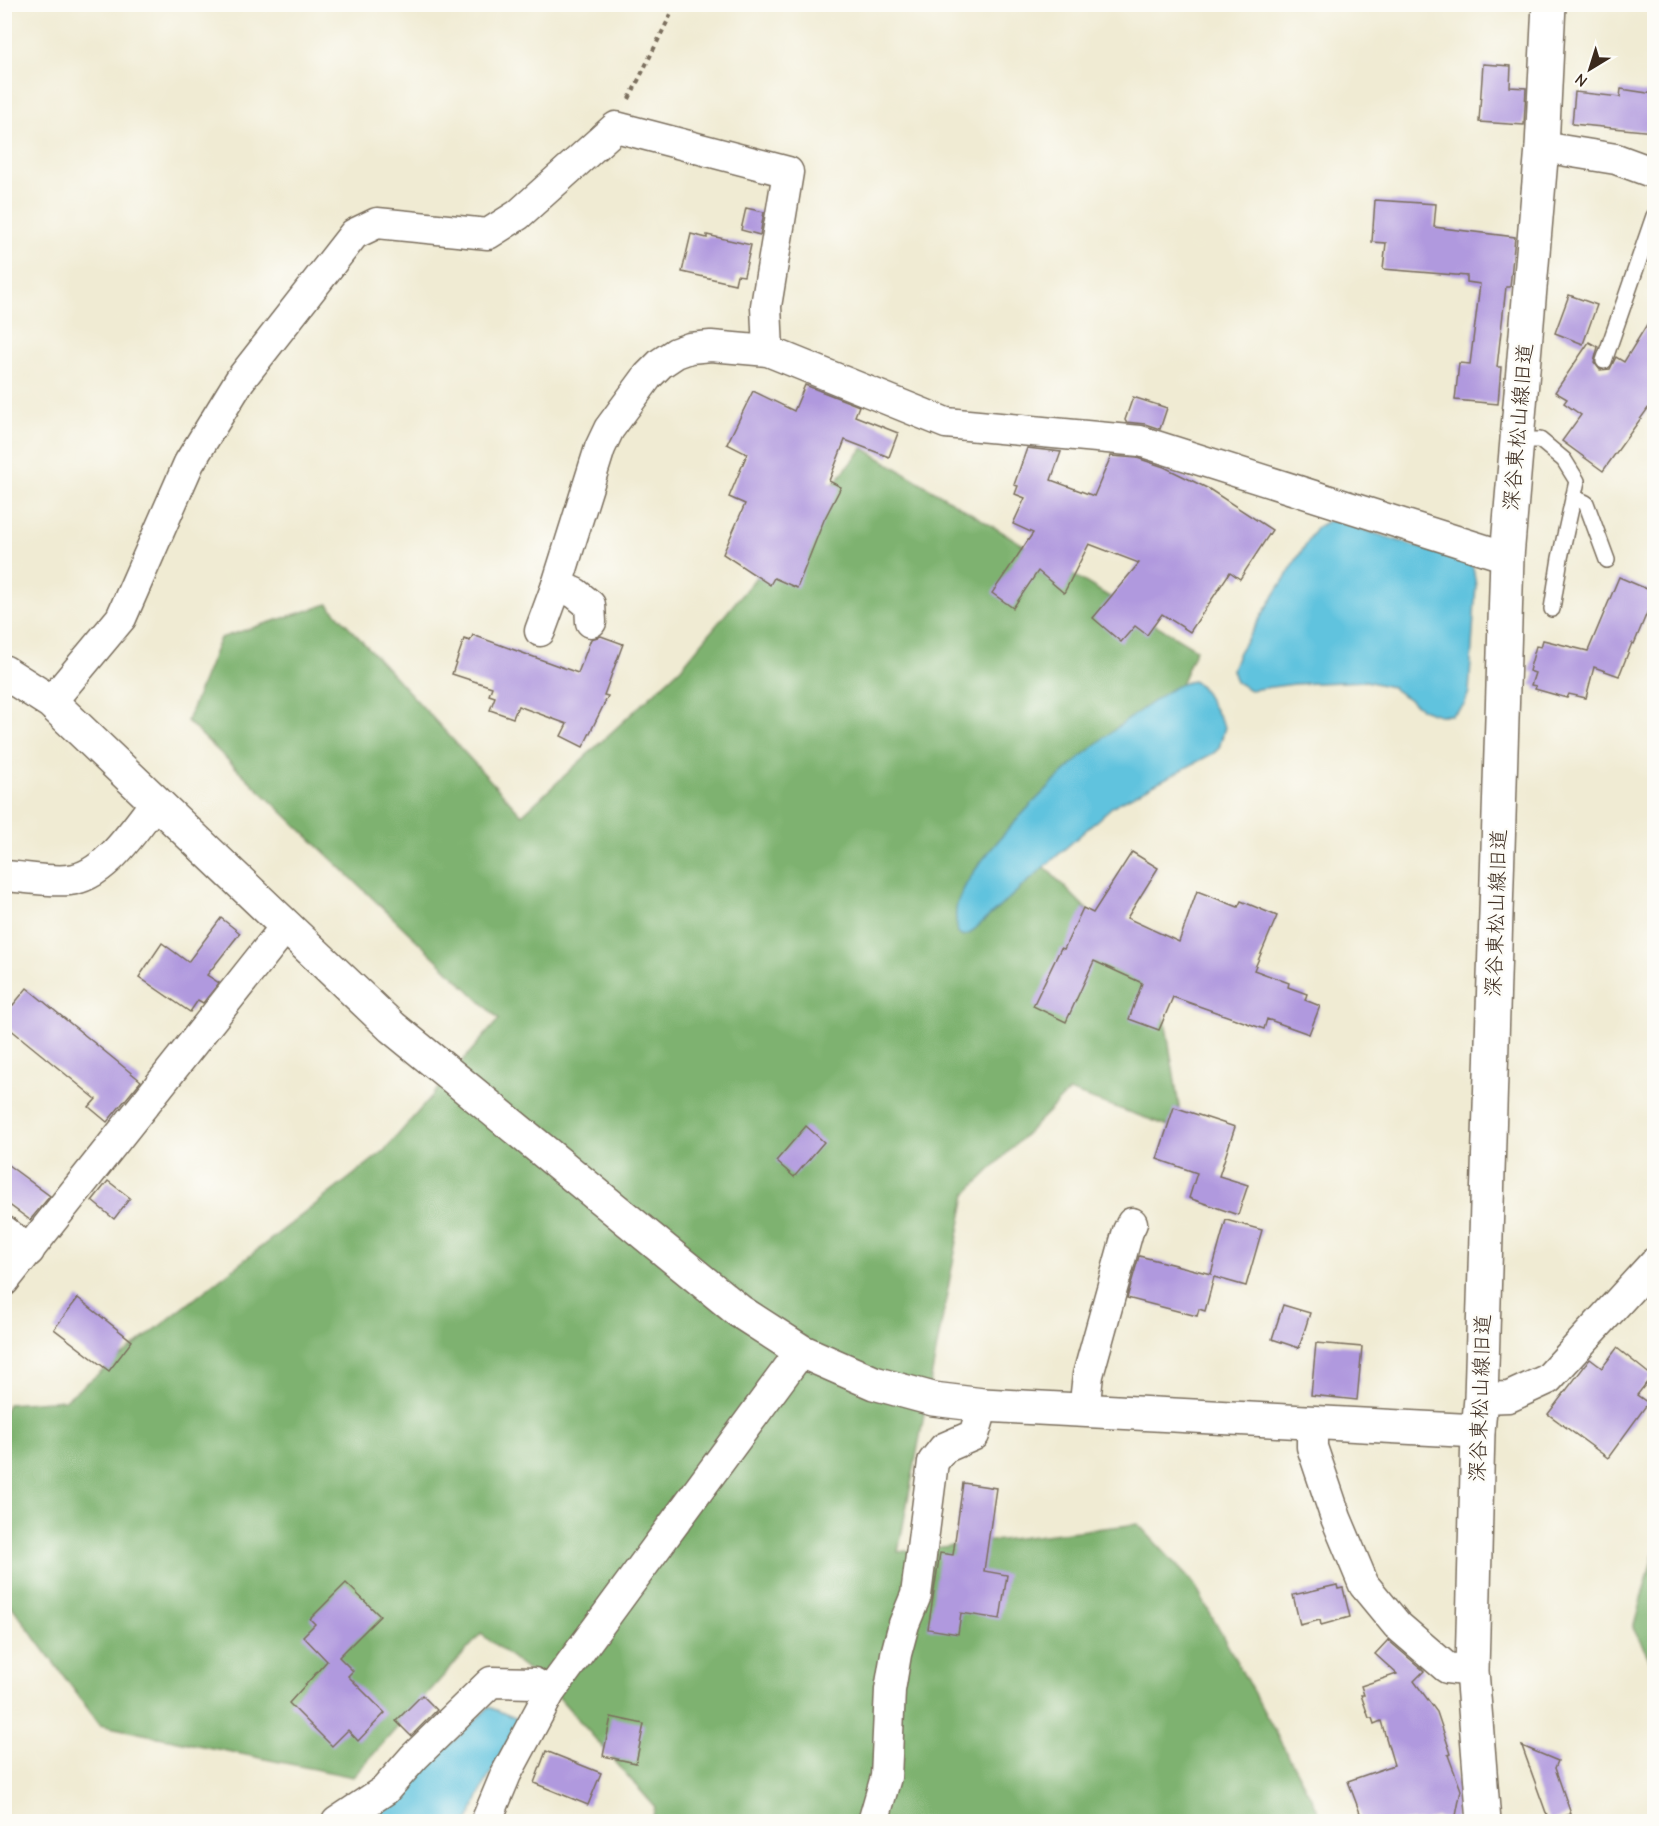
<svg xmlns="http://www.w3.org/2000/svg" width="1659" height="1826" viewBox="0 0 1659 1826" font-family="'Comic Neue','Klee One',sans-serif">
  <rect width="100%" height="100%" fill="#fdfcf7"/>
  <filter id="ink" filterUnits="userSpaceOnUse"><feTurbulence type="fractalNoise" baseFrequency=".0167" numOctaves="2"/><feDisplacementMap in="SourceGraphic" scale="12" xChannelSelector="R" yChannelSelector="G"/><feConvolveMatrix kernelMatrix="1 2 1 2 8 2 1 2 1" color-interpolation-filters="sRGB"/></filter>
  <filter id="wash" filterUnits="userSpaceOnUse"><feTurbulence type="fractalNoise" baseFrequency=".008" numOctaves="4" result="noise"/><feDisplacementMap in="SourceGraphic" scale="24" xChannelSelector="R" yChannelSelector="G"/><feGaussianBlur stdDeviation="1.35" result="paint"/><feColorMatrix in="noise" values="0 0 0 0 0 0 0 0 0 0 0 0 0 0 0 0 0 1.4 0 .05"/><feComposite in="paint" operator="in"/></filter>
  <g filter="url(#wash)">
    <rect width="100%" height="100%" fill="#f0ebd3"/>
    <g fill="#7eb26f" stroke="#5c6e46" stroke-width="1.5">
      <path d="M 863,448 L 1196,649 L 1156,742 L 1019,841 L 1159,982 L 1183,1131 L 1069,1091 L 966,1194 L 898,1552 L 1138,1524 L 1194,1584 L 1324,1821 L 652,1821 L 655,1807 L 549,1686 L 481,1634 L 353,1777 L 100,1725 L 5,1597 L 4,1412 L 8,1404 L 65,1400 L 384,1151 L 499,1019 L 187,721 L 220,638 L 328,604 L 522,815 L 681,668 Z"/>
      <path d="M 1654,1553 L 1654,1668 L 1633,1628 Z"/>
    </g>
    <g fill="#60c3de" stroke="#4e767e" stroke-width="1.5">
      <path d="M 1328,521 L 1337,521 L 1470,564 L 1473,567 L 1476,585 L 1469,692 L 1464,705 L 1451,715 L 1439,715 L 1424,710 L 1391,687 L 1366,681 L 1294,684 L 1250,690 L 1236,682 L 1232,670 L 1239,652 L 1316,528 Z"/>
      <path d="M 1193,681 L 1201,686 L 1225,727 L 1219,748 L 1214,753 L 1113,806 L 969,934 L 963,936 L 958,933 C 956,922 954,912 958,901 C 969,873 992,848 1011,826 C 1052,781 1095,742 1145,707 C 1160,697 1174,684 1193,681 Z"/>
      <path d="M 489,1707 L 520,1720 L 482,1789 L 469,1821 L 363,1822 L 386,1807 Z"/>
    </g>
    <g id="blocks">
      <g fill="#b099de">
        <path d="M 1483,64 L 1511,66 L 1510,87 L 1526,88 L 1524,125 L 1479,122 Z"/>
        <path d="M 1621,89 L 1654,94 L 1654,132 L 1572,124 L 1575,92 L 1620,97 Z"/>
        <path d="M 1375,200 L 1436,204 L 1434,227 L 1515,237 L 1510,287 L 1506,287 L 1497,367 L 1501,367 L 1498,404 L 1455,400 L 1459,363 L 1470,364 L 1480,284 L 1467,282 L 1467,276 L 1383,269 L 1386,243 L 1372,242 Z"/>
        <path d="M 746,208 L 764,212 L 760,235 L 741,230 Z"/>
        <path d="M 691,234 L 707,238 L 707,235 L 751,245 L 744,276 L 737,275 L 735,284 L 682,272 Z"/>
        <path d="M 1569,295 L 1597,305 L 1583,344 L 1555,333 Z"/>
        <path d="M 1654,313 L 1654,400 L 1603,471 L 1562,441 L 1581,415 L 1564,403 L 1567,399 L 1555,392 L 1589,342 L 1598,347 L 1594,362 L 1600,370 L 1610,369 L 1616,357 L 1624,362 Z"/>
        <path d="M 805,385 L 859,406 L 855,416 L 898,433 L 889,457 L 845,440 L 829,481 L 841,487 L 824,520 L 797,588 L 774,578 L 770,585 L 723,554 L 745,504 L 729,497 L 747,454 L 727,444 L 753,391 L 794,411 Z"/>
        <path d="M 1133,397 L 1167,408 L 1160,429 L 1145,424 L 1126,422 L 1125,420 Z"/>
        <path d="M 1027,448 L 1061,452 L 1051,480 L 1094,496 L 1111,456 L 1137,458 L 1164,467 L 1209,489 L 1272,530 L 1240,579 L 1230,572 L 1190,632 L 1162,614 L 1147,635 L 1135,626 L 1121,642 L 1093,618 L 1139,563 L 1089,544 L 1064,593 L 1038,571 L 1013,608 L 992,593 L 1033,533 L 1013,524 L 1025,498 L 1015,494 L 1018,486 L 1014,485 Z"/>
        <path d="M 1619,577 L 1654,592 L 1654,596 L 1634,644 L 1632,643 L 1619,676 L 1594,667 L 1586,698 L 1569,694 L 1567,698 L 1535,689 L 1536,686 L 1531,685 L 1535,673 L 1529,671 L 1536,646 L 1541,647 L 1543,640 L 1588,651 Z"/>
        <path d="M 473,635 L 578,673 L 591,639 L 601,636 L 623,644 L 604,695 L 608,696 L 583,747 L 561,736 L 567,724 L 518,706 L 513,718 L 490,710 L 495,697 L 489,695 L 492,687 L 452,674 L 464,639 L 470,641 Z"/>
        <path d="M 1132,852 L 1158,868 L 1127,918 L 1179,942 L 1197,891 L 1238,907 L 1241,901 L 1277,916 L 1254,970 L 1289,983 L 1288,987 L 1307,994 L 1305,1000 L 1320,1006 L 1309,1034 L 1267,1019 L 1264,1029 L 1173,997 L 1159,1030 L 1129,1019 L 1142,983 L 1094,961 L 1066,1022 L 1033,1006 L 1061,948 L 1064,949 L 1083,908 L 1093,913 Z"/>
        <path d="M 221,918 L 240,933 L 207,975 L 219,983 L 203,1003 L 198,1000 L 190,1012 L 139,977 L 162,943 L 188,962 Z"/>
        <path d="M 27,988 L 141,1081 L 107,1122 L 89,1107 L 96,1099 L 4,1024 L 4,1016 Z"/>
        <path d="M 1174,1107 L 1235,1127 L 1219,1176 L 1248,1185 L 1238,1215 L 1189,1198 L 1197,1173 L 1157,1159 Z"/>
        <path d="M 806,1126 L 824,1142 L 794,1177 L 776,1161 Z"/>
        <path d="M 4,1162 L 50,1196 L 30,1220 L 4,1201 Z"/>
        <path d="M 108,1181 L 130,1198 L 114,1219 L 92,1201 Z"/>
        <path d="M 1226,1220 L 1262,1230 L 1246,1286 L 1214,1277 L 1205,1311 L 1199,1309 L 1197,1316 L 1127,1298 L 1139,1256 L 1211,1274 Z"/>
        <path d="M 78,1298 L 132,1341 L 109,1371 L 54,1329 Z"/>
        <path d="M 1283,1305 L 1310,1313 L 1299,1348 L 1272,1339 Z"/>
        <path d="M 1316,1343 L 1362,1347 L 1357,1400 L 1311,1395 Z"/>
        <path d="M 1617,1348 L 1652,1376 L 1637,1395 L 1648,1403 L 1608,1458 L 1548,1414 L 1590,1359 L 1602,1368 Z"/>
        <path d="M 963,1483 L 996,1488 L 984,1571 L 1007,1575 L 1000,1619 L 961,1613 L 958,1634 L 928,1629 L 940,1553 L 953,1555 Z"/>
        <path d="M 346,1583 L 380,1616 L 339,1657 L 353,1671 L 348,1676 L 385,1713 L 358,1741 L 348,1730 L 332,1746 L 289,1703 L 327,1661 L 303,1636 L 315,1624 L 310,1619 Z"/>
        <path d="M 1337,1585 L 1338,1589 L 1343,1588 L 1350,1617 L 1321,1625 L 1320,1620 L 1300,1625 L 1293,1595 Z"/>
        <path d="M 1388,1640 L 1424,1671 L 1414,1681 L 1437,1712 L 1451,1754 L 1448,1755 L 1461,1790 L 1455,1821 L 1436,1817 L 1425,1821 L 1363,1821 L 1348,1781 L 1394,1765 L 1381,1721 L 1374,1724 L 1372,1718 L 1369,1718 L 1361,1695 L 1364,1695 L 1361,1686 L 1397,1674 L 1375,1654 Z"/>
        <path d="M 422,1695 L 437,1710 L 411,1736 L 396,1721 Z"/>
        <path d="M 611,1717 L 644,1724 L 636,1763 L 603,1756 Z"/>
        <path d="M 1522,1746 L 1558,1761 L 1555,1768 L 1571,1814 L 1549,1821 Z"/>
        <path d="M 546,1751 L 601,1773 L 588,1805 L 534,1783 Z"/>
      </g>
    </g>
  </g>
  <g filter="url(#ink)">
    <use href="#blocks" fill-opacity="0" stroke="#7a6e5d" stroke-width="1.5"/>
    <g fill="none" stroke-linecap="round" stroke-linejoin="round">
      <g stroke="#7a6e5d" stroke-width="18">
        <g id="lane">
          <path d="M 1604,361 L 1654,216"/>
          <path d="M 1516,440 L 1540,440 L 1564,460 L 1577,481 L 1560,558 L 1552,609"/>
          <path d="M 1573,497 L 1586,503 L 1607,560"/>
        </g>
      </g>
      <g stroke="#7a6e5d" stroke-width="33">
        <g id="street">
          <path d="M 1542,147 L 1616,159 L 1654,173"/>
          <path d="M 557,585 L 575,593 L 590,605 L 591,622"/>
          <path d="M 540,631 L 557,585 L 600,448 L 609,429 L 648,376 L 661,363 L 676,353 L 690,348 L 711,346 L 768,351 L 946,423 L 1140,441 L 1507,557"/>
          <path d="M 51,702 L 121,618 L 189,463 L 240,380 L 354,234 L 377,223 L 488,234 L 518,215 L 616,127 L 788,172 L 766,306 L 768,351"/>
          <path d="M 4,876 C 25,877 48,882 69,880 C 105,877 135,828 156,802"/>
          <path d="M 4,1231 L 29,1251"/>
          <path d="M 4,1281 L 286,926"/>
          <path d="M 1481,1398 L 1509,1397 L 1548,1379 L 1654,1263"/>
          <path d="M 1084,1411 L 1088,1375 L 1128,1231 L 1132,1223"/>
          <path d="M 1312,1423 L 1312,1447 L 1336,1518 L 1364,1585 L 1397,1625 L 1447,1668 L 1472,1671"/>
          <path d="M 337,1822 L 385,1790 L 414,1757 L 491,1682 L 534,1683 L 550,1692"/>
          <path d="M 486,1822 L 506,1774 L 550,1692 L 801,1351"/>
          <path d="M 873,1822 L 886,1777 L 890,1690 L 896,1654 L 904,1624 L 916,1595 L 933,1462 L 944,1448 L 974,1435 L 983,1405"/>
        </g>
      </g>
      <g stroke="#7a6e5d" stroke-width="36">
        <g id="secondary">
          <path d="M 4,672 L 51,702 L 392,1027 L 739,1311 L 801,1351 L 874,1383 L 933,1399 L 983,1405 L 1478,1431"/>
          <path d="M 1484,1822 L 1472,1671 L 1478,1431 L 1481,1398 L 1507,557 L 1542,147 L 1549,4"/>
        </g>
      </g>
      <path stroke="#7a6e5d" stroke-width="4" stroke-dasharray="4.5 4.5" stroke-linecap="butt" d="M 629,99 L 676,4"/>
      <use href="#lane" stroke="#fff" stroke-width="15"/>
      <use href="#street" stroke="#fff" stroke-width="30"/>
      <use href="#secondary" stroke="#fff" stroke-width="33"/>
    </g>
  </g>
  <g text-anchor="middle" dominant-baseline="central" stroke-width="5" stroke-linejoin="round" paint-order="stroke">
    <g font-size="21" fill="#3b2a1e" stroke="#fdfcf7">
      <text transform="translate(1518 427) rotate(-85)">深谷東松山線旧道</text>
      <text transform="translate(1496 913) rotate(-88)">深谷東松山線旧道</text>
      <text transform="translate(1480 1398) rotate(-88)">深谷東松山線旧道</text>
    </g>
  </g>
  <rect width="1659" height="1826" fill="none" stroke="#fdfcf7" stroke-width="24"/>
  <g transform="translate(1590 69) rotate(218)" stroke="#fdfcf7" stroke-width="4.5" paint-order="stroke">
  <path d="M0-4.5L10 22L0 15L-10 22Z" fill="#3b2a1e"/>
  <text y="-9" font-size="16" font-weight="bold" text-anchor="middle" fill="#3b2a1e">N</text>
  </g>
</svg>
